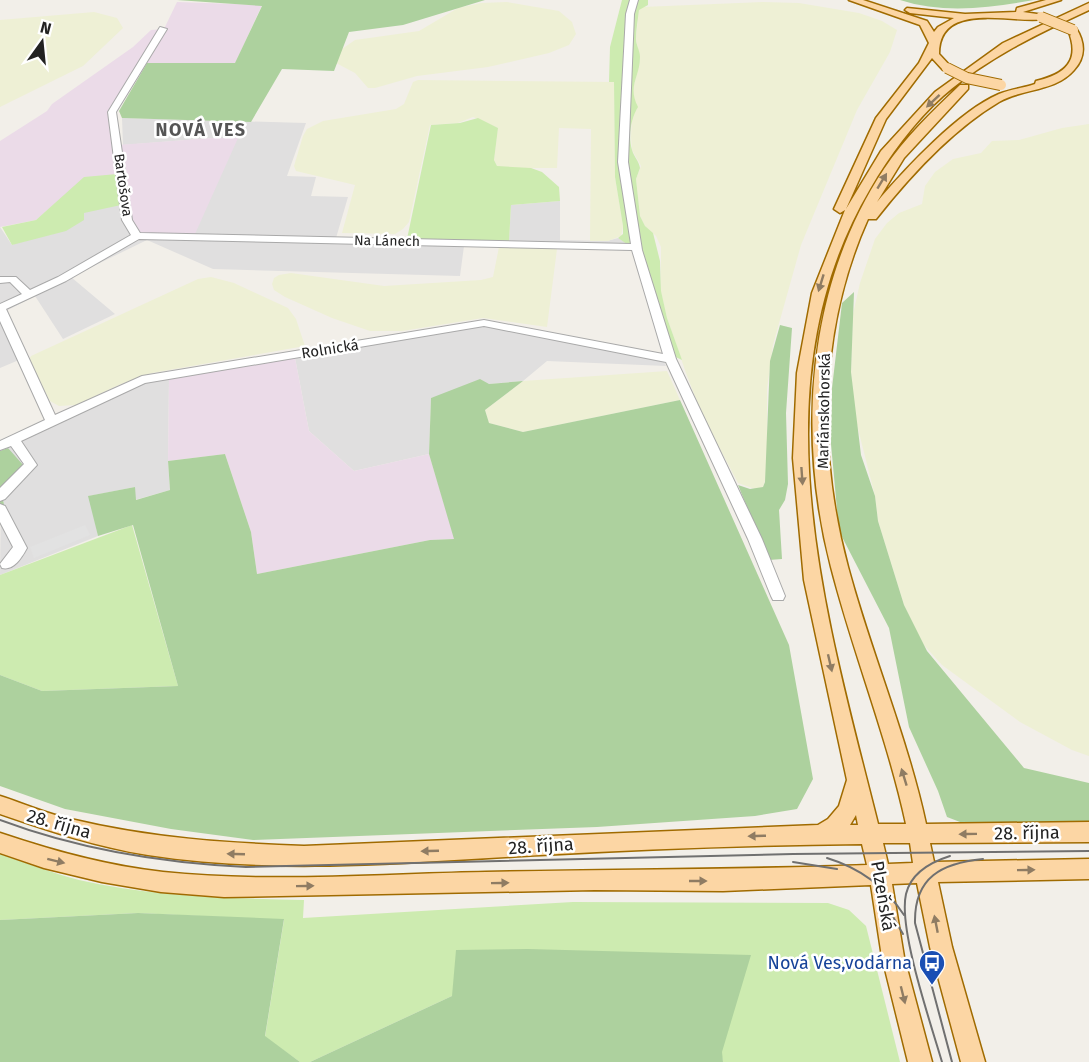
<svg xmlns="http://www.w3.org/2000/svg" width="1089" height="1062" viewBox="0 0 1089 1062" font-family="'Fira Sans',sans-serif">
  <rect width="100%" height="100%" fill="#f2efe9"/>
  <g fill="#e0dfdf">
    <path d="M 122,118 L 306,123 L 287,176 L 316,177 L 311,196 L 348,197 L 336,238 L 509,241 L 511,205 L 560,201 L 560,240 L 607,241 L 618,238 L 637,250 L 464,246 L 460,276 L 213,269 L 147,240 L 71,277 L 115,314 L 63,339 L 35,296 L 6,311 L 26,357 L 0,368 L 0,227 L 12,245 L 83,213 L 117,174 L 127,171 L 132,220 L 212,138 L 123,145 Z"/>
    <path d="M 484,321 L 660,353 L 666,366 L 547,361 L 523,381 L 489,384 L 431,398 L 429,454 L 354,471 L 309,431 L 295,358 L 169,379 L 168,461 L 170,490 L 135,500 L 135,487 L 89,496 L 98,536 L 0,575 L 1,491 L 8,448 L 0,451 L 0,440 L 141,378 Z"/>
  </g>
  <g fill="#ebdbe8">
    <path d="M 177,2 L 262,5 L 235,64 L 147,63 L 161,34 L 113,111 L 118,145 L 212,138 L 238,138 L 195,234 L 141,233 L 132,220 L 126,172 L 59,200 L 36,220 L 0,227 L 0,141 L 47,111 L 52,104 L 133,47 L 151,30 L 164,29 Z"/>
    <path d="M 295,358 L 309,431 L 354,471 L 429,454 L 455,539 L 430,540 L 257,574 L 251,532 L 225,454 L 168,461 L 169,379 Z"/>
  </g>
  <g fill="#eef0d5">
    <path d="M 507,2 L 559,11 L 572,22 L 576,34 L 569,45 L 549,53 L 488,67 L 417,76 L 375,88 L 368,88 L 355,73 L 336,63 L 342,49 L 355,40 L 419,31 L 458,8 L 481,3 Z"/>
    <path d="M 763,2 L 799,3 L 859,13 L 882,21 L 897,30 L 890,52 L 857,110 L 801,245 L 773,345 L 767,389 L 767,475 L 763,487 L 755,489 L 738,483 L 702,415 L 686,373 L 667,318 L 661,292 L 661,247 L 656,236 L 645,226 L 640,216 L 636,179 L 641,166 L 632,150 L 631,137 L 632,114 L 637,109 L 632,93 L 640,59 L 636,39 L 639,10 L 642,7 Z"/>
    <path d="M 94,12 L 117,18 L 123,28 L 83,66 L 0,107 L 0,20 Z"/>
    <path d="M 418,80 L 614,82 L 615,177 L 623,226 L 621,236 L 608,241 L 590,241 L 591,129 L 559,128 L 557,168 L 502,168 L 497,166 L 494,160 L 498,128 L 473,117 L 458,123 L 430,125 L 409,222 L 403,229 L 395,234 L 342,233 L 355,185 L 296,171 L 294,166 L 303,136 L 307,129 L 323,121 L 396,109 L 404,104 L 413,82 Z"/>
    <path d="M 1089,124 L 1089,756 L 1072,750 L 1020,722 L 942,665 L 921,642 L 904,605 L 878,521 L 875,496 L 855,417 L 851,372 L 853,314 L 860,283 L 875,239 L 887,223 L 899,213 L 922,204 L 925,186 L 935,172 L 953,159 L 981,153 L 992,141 L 1019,140 L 1062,128 Z"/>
    <path d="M 499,247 L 557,249 L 547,327 L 483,318 L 402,331 L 370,331 L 332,318 L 285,297 L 274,290 L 272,284 L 274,278 L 279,275 L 291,273 L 384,286 L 481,280 L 493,277 Z"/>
    <path d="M 211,277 L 234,283 L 288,308 L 296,319 L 305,346 L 152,373 L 121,384 L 76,405 L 59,406 L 50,401 L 29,360 L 31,356 L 198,279 Z"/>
    <path d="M 667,371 L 680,400 L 523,432 L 489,423 L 485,410 L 523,381 Z"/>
  </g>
  <g fill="#cdebb0">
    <path d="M 622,0 L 648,0 L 648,5 L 639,10 C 638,19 636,29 636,39 C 636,45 640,51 640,57 C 640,77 627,86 638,107 C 631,118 628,136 632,150 C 634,157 639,161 640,168 L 636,179 L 640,216 L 645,226 L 653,233 L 660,261 L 661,291 L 667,318 L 682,360 L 669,354 L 637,251 L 618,238 L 623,234 L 623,226 L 615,177 L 614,82 L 609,82 L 610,47 Z"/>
    <path d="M 478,118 L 498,128 L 494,160 L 497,166 L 531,168 L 542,172 L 559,187 L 560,201 L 511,205 L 509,242 L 407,239 L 431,125 L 460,123 Z"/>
    <path d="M 117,174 L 121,205 L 84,213 L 84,220 L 66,231 L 12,245 L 2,227 L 36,220 L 84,177 Z"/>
    <path d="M 132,525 L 178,686 L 42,691 L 0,675 L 0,575 Z"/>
    <path d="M 0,854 C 26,863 52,873 79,880 C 152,897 229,898 304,900 L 303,918 L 573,902 L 828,903 L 849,910 L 866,926 L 900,1062 L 723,1062 L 721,1052 L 452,996 L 310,1062 L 300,1062 L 265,1037 L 284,920 L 138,913 L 0,920 Z"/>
  </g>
  <g fill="#add19e">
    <path d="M 177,0 L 485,0 L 403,25 L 349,32 L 334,71 L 282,69 L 251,122 L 122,118 L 119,111 L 147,63 L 235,63 L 262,6 Z"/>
    <path d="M 900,0 L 1034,0 C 990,8 943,14 900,0 Z"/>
    <path d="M 854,292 L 851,372 L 861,455 L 875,496 L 878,521 L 904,605 L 927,651 L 1024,768 L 1089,783 L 1089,825 L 960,822 L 947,817 L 938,791 L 909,727 L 889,628 L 839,531 L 831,444 L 832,388 L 842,303 Z"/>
    <path d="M 780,325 L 792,328 L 786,413 L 788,484 L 785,500 L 779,510 L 782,559 L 769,560 L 738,485 L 750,489 L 763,487 L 765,482 L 770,361 Z"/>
    <path d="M 480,379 L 489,384 L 523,381 L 485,410 L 489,423 L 523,432 L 680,400 L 789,645 L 813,779 L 797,809 L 755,816 L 597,827 L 253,840 L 171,829 L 65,809 L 0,786 L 0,675 L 42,691 L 178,686 L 133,525 L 98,536 L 88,496 L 135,487 L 136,500 L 170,490 L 168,461 L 225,454 L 251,532 L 257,574 L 430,540 L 454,539 L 429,454 L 431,398 Z"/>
    <path d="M 8,448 L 24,466 L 1,491 L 6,514 L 0,517 L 0,451 Z"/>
    <path d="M 138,913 L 284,919 L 265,1036 L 300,1062 L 0,1062 L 0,920 Z"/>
    <path d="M 528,949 L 751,955 L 722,1052 L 723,1062 L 310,1062 L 452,996 L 456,950 Z"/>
  </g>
  <path fill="#e2e2e2" d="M 85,525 L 90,535 L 34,558 L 30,547 Z"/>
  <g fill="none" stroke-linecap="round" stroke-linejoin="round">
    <g stroke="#a9a9a9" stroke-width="2">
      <g id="minor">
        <path d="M 630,0 L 638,0 L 634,14 L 628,162 L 642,250 L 676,359 L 762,539 L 785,596 L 783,600 L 773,600 L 771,596 L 748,539 L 666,362 L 484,326 L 145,383 L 21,441 L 37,465 L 5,499 L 0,501 L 0,488 L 24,464 L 11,446 L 0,450 L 0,441 L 45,420 L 0,321 L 0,304 L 22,294 L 10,282 L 0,283 L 0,277 L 16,277 L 30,290 L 58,277 L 131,235 L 122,220 L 108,112 L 160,27 L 167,29 L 116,112 L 132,220 L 140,233 L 631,244 L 618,162 L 626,14 ZM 139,239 L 632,250 L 663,354 L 484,320 L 142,376 L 55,415 L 6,309 L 66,281 Z"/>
        <path d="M 0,504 L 5,506 L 27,548 C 22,557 14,571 2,568 L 0,564 L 13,547 L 0,522 Z"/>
      </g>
    </g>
    <g stroke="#a06b00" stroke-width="3">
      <path id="major" d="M 849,0 L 863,0 L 927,21 L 934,32 L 938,27 L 954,18 L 910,13 L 905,10 L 907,8 L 965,14 L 1016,12 L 1017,8 L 1046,0 L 1061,0 L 1023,12 L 1044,15 L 1044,19 C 1011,24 939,0 939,54 L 952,68 L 943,70 L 932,58 L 886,119 L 846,209 L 881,151 L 935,92 L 1003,43 L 1089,3 L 1089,10 C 1037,34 987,58 943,96 C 914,122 889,156 870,189 C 754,385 827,620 878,824 L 906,824 C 887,736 853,653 831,567 C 797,435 807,285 884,169 C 905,137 933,111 960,85 L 968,85 L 968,89 L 904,158 L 877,202 C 906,168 959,111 999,94 C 1011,89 1024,88 1035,84 L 1036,81 C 1065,74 1081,61 1068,30 L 1076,28 C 1085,42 1086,57 1074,70 C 1055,92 1023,88 999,102 C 952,130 910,176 876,219 L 868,219 C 819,328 817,452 848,567 C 871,653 907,736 926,824 L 1089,822 L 1089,842 L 930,843 L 934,862 L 1089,859 L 1089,879 L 938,882 L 952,947 L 985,1062 L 961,1062 L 930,947 L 917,883 L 892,884 L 904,957 L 932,1062 L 908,1062 L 882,957 L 871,885 L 723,891 L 595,890 L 224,897 L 161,892 L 102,882 L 44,868 L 0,853 L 0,833 C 53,851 108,866 163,872 C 270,883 379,874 486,872 C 613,869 740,870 867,865 L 862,844 C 755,845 648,849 541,855 C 411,862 278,875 148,855 C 97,847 49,831 0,814 L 0,796 C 25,804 49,815 75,820 C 150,838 226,843 304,846 L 818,825 L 828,819 L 839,806 L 847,780 L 804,580 L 793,458 L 797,373 L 812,293 L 845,210 L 840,213 L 834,209 L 876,118 L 919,63 L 929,43 L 920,25 ZM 856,815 L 858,825 L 850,825 ZM 883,843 L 910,843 L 913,863 L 888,864 Z"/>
    </g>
    <use href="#minor" fill="#fff" fill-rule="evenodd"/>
    <use href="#major" fill="#fcd6a4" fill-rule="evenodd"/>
    <g stroke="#707070" stroke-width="2">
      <path d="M 0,820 C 80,850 161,863 246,867 L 793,854 L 1089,851"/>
      <path d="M 827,858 C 860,868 885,886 904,915"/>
      <path d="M 793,862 L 837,869"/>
      <path d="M 882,898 L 903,934"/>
      <path d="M 942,1062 C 931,1024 898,929 906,894 C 911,873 931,862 950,856"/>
      <path d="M 952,1062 L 915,923 C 914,877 942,863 983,859"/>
    </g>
    <g stroke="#a06b00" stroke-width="12" stroke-linecap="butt">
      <g id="major-bridge">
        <path d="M 1041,17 L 1073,30"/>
        <path d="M 947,68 L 967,78 L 1001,85"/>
      </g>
    </g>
    <use href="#major-bridge" stroke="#fcd6a4" stroke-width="10"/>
  </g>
  <defs><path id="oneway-solid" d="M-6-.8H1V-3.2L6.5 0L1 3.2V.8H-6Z" transform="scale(1.5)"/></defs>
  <g fill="#8f7c63">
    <use href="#oneway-solid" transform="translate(933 101) rotate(137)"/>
    <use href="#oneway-solid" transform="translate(882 181) rotate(-59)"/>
    <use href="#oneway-solid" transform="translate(821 283) rotate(107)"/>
    <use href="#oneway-solid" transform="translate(802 476) rotate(86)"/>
    <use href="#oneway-solid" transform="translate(830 663) rotate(77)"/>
    <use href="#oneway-solid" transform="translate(904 777) rotate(-107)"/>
    <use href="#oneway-solid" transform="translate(968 834) rotate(179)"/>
    <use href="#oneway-solid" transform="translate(757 836) rotate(178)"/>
    <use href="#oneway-solid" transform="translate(430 851) rotate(178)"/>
    <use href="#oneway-solid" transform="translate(236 854) rotate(-178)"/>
    <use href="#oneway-solid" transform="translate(56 861) rotate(14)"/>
    <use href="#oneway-solid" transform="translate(1026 870) rotate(-1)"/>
    <use href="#oneway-solid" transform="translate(698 881)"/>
    <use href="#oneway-solid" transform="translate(500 883) rotate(-1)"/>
    <use href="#oneway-solid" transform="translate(305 886) rotate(-1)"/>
    <use href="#oneway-solid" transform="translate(936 924) rotate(-101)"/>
    <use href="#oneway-solid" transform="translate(903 995) rotate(76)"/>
  </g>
  <defs>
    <g id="bus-pin" transform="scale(1.35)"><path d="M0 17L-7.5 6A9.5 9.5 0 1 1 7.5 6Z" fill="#1a4fb4" stroke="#fff"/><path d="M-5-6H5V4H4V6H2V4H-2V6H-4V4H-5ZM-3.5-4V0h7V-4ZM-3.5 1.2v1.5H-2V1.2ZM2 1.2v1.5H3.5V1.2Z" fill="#fff"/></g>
  </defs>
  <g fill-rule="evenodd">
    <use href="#bus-pin" x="932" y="963"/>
  </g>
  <g text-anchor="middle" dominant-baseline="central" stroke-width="5" stroke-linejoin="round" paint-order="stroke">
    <g font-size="14" fill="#222" stroke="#fff">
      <text transform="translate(123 185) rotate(82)">Bartošova</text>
      <text transform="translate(387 241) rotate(1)">Na Lánech</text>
    </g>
    <g font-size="15" fill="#222" stroke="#fff">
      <text transform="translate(330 349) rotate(-9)">Rolnická</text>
      <text transform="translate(824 411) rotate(-89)">Mariánskohorská</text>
    </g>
    <g font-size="18" font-weight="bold" letter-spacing="1.5" fill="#555" stroke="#fff">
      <text x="201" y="130">NOVÁ VES</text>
    </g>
    <g font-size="18" fill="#222" stroke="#fff">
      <text transform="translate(59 824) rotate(16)">28. října</text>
      <text transform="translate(1027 833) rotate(-1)">28. října</text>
      <text transform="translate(541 846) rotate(-4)">28. října</text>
      <text transform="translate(883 896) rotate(80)">Plzeňská</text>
    </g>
    <g font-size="18" fill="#164399" stroke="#fff" text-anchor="end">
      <text x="912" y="963">Nová Ves,vodárna</text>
    </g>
  </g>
  <g transform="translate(42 42) rotate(15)" stroke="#ffffff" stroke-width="4.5" paint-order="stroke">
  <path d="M0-4.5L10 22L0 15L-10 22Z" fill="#222222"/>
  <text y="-9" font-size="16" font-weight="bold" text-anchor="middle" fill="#222222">N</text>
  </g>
</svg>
